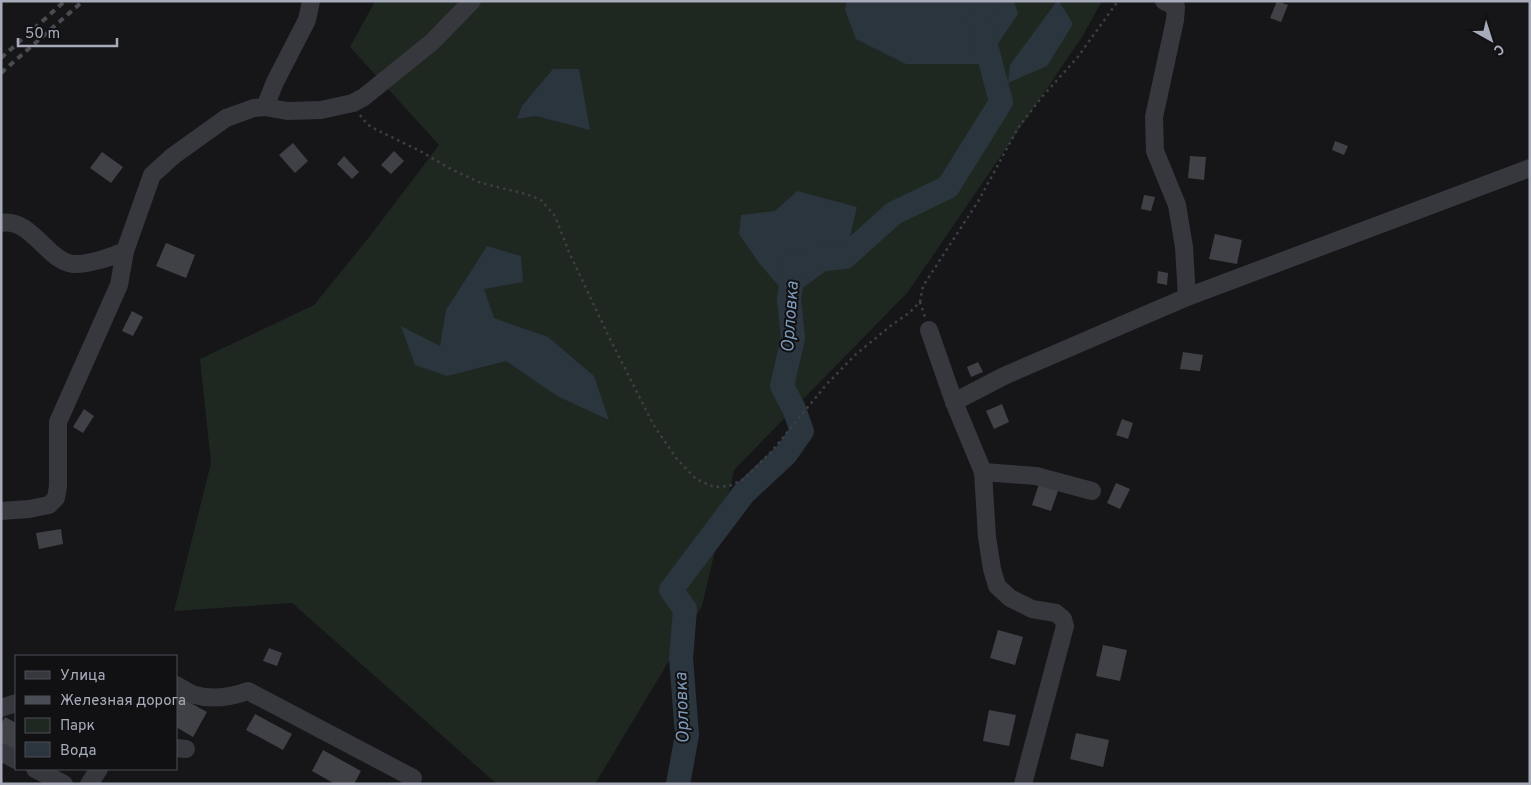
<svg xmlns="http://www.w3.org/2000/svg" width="1531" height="785" viewBox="0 0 1531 785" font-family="Overpass,sans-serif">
  <rect width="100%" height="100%" fill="#161619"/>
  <path fill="#1e2720" d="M 375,1 L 1102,1 L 1082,37 L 908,292 L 734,470 L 702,606 L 595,784 L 497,784 L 292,603 L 174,611 L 211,463 L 200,359 L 314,305 L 370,236 L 439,145 L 350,47 Z"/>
  <g fill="#2b353e">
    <path d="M 847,1 L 1014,1 L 1018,14 L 984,64 L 906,64 L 856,39 L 845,10 Z"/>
    <path d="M 1057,1 L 1059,1 L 1073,24 L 1047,66 L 1008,83 L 1010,65 Z"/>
    <path d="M 553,69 L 579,69 L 590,130 L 536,116 L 517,119 L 522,106 Z"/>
    <path d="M 797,191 L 857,207 L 845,257 L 789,298 L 759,263 L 739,234 L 741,215 L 775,211 Z"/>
    <path d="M 487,246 L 521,256 L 523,282 L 484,289 L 494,318 L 548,337 L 594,376 L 609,420 L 557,396 L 506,361 L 447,376 L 415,365 L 401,326 L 440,346 L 446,310 Z"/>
  </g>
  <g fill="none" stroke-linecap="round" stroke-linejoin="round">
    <path stroke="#2b353e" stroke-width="24" d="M 678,784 L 687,735 L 681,658 L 685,609 L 671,590 L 744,493 L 786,454 L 802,431 L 794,409 L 782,386 L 793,338 L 789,298 L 795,262 L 845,257 L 894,213 L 948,187 L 1001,102 L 979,19 L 984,1"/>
  </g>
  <g fill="#404146">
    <path d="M 1277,1 L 1288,5 L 1281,22 L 1270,18 Z"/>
    <path d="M 1335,141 L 1348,146 L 1344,155 L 1332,150 Z"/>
    <path d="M 293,143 L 308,161 L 295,173 L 279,155 Z"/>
    <path d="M 394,151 L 404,161 L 391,174 L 381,165 Z"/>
    <path d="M 102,152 L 123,167 L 111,183 L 90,168 Z"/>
    <path d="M 344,156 L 359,172 L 352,179 L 337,164 Z"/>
    <path d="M 1190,156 L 1206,157 L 1204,180 L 1188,178 Z"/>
    <path d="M 1144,195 L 1155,197 L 1151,211 L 1141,209 Z"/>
    <path d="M 1215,234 L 1242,240 L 1237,264 L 1209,259 Z"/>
    <path d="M 166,243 L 195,255 L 186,278 L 156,266 Z"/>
    <path d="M 1158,271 L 1168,273 L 1167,285 L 1157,283 Z"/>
    <path d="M 132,311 L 143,317 L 133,336 L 122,331 Z"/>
    <path d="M 1183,352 L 1203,355 L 1200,371 L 1180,369 Z"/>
    <path d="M 978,362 L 983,372 L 971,377 L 967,367 Z"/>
    <path d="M 1002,404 L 1009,422 L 994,429 L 986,411 Z"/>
    <path d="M 84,409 L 94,416 L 83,433 L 73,427 Z"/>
    <path d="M 1122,419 L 1133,423 L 1128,439 L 1116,435 Z"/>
    <path d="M 1116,483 L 1130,489 L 1120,509 L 1107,503 Z"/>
    <path d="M 1039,484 L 1058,491 L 1051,511 L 1032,505 Z"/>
    <path d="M 61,529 L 63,544 L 39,549 L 36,533 Z"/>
    <path d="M 998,630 L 1023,637 L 1015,665 L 990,658 Z"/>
    <path d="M 1103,645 L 1127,650 L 1120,681 L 1096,676 Z"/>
    <path d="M 269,648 L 282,653 L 277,666 L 263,661 Z"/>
    <path d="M 176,695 L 207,712 L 193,737 L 176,727 Z"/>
    <path d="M 989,710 L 1016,715 L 1009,746 L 983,741 Z"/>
    <path d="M 255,714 L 292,734 L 283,750 L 246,730 Z"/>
    <path d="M 5,717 L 16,723 L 16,755 L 1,747 L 1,724 Z"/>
    <path d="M 1076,733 L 1109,740 L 1103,767 L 1070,759 Z"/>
    <path d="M 323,750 L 361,771 L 354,784 L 335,784 L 312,771 Z"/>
  </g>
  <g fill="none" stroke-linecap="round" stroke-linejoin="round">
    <g stroke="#3d3f45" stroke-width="2.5" stroke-dasharray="2.5 4" stroke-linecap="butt">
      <path d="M 360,115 L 367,124 L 375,129 L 420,151 L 451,169 L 481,183 L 526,194 L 541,200 L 555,216 L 569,252 L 608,335 L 653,424 L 676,458 L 696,479 L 714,487 L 729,486 L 744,479 L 772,451 L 826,385 L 855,355 L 893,324 L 909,313 L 920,302 L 925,317"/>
      <path d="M 920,302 L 923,286 L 979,200 L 1018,128 L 1041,98 L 1077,58 L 1118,1"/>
    </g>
    <g stroke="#37383e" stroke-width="18">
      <path d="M 1164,1 L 1176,7 L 1175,20 L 1154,117 L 1155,151 L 1177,205 L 1184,247 L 1187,297"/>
      <path d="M 265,107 L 275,82 L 307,20 L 311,1"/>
      <path d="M 1,223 C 31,217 48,262 73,264 C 87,265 112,257 125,251 L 152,175 L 173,156 L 226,118 L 254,108 L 265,107 L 287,111 L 321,110 L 353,103 L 364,97 L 432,42 L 472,1"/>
      <path d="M 929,330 L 954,402 L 983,472 L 987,537 L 992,569 L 997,586 L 1010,598 L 1032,609 L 1056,613 L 1063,619 L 1065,626 L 1023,784"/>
      <path d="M 954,402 L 1004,376 L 1187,297 L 1530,168"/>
      <path d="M 983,472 L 1036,476 L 1092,491"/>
      <path d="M 1,511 L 29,509 L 49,505 L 56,498 L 58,486 L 58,422 L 119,285 L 125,251"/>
      <path d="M 176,685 C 182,688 188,693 195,695 C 212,700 231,697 248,691 L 413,778"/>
      <path d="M 1,708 L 16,703"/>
      <path d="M 176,748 L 186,749"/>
      <path d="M 1,752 L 16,760"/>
      <path d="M 35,769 L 64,784"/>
      <path d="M 89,784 L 99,769"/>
    </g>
    <g stroke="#4a4c53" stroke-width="4" stroke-dasharray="6 5" stroke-linecap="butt">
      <path d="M 1,58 L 65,1"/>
      <path d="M 1,73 L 83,1"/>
    </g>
  </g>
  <g text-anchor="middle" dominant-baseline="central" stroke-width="4" stroke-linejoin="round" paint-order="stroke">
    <g font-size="18" font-style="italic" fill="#7c99b7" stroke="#111114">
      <text transform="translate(791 317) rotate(-86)">Орловка</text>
      <text transform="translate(683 708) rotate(-92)">Орловка</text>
    </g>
  </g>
  <rect width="1531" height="785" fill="none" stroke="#a8acba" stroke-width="5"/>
  <rect x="15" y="655" width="162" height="115" fill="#111114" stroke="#4d4f56"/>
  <rect x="25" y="671" width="25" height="8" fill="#37383e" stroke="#4d4f56"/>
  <text x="60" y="680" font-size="15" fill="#a8acba">Улица</text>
  <rect x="25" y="696" width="25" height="8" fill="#4a4c53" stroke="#4d4f56"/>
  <text x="60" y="705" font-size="15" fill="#a8acba">Железная дорога</text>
  <rect x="25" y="718" width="25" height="15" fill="#1e2720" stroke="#4d4f56"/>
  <text x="60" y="730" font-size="15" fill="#a8acba">Парк</text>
  <rect x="25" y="742" width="25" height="15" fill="#2b353e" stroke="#4d4f56"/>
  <text x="60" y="755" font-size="15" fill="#a8acba">Вода</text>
  <g transform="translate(1491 40) rotate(141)" stroke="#111114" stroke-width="4" paint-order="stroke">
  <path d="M0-4L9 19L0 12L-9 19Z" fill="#a8acba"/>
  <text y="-8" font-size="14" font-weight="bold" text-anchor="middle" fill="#a8acba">С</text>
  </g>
  <path d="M18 38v8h99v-8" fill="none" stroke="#a8acba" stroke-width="2.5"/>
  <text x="25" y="38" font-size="15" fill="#a8acba" stroke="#111114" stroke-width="4" paint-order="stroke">50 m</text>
</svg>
